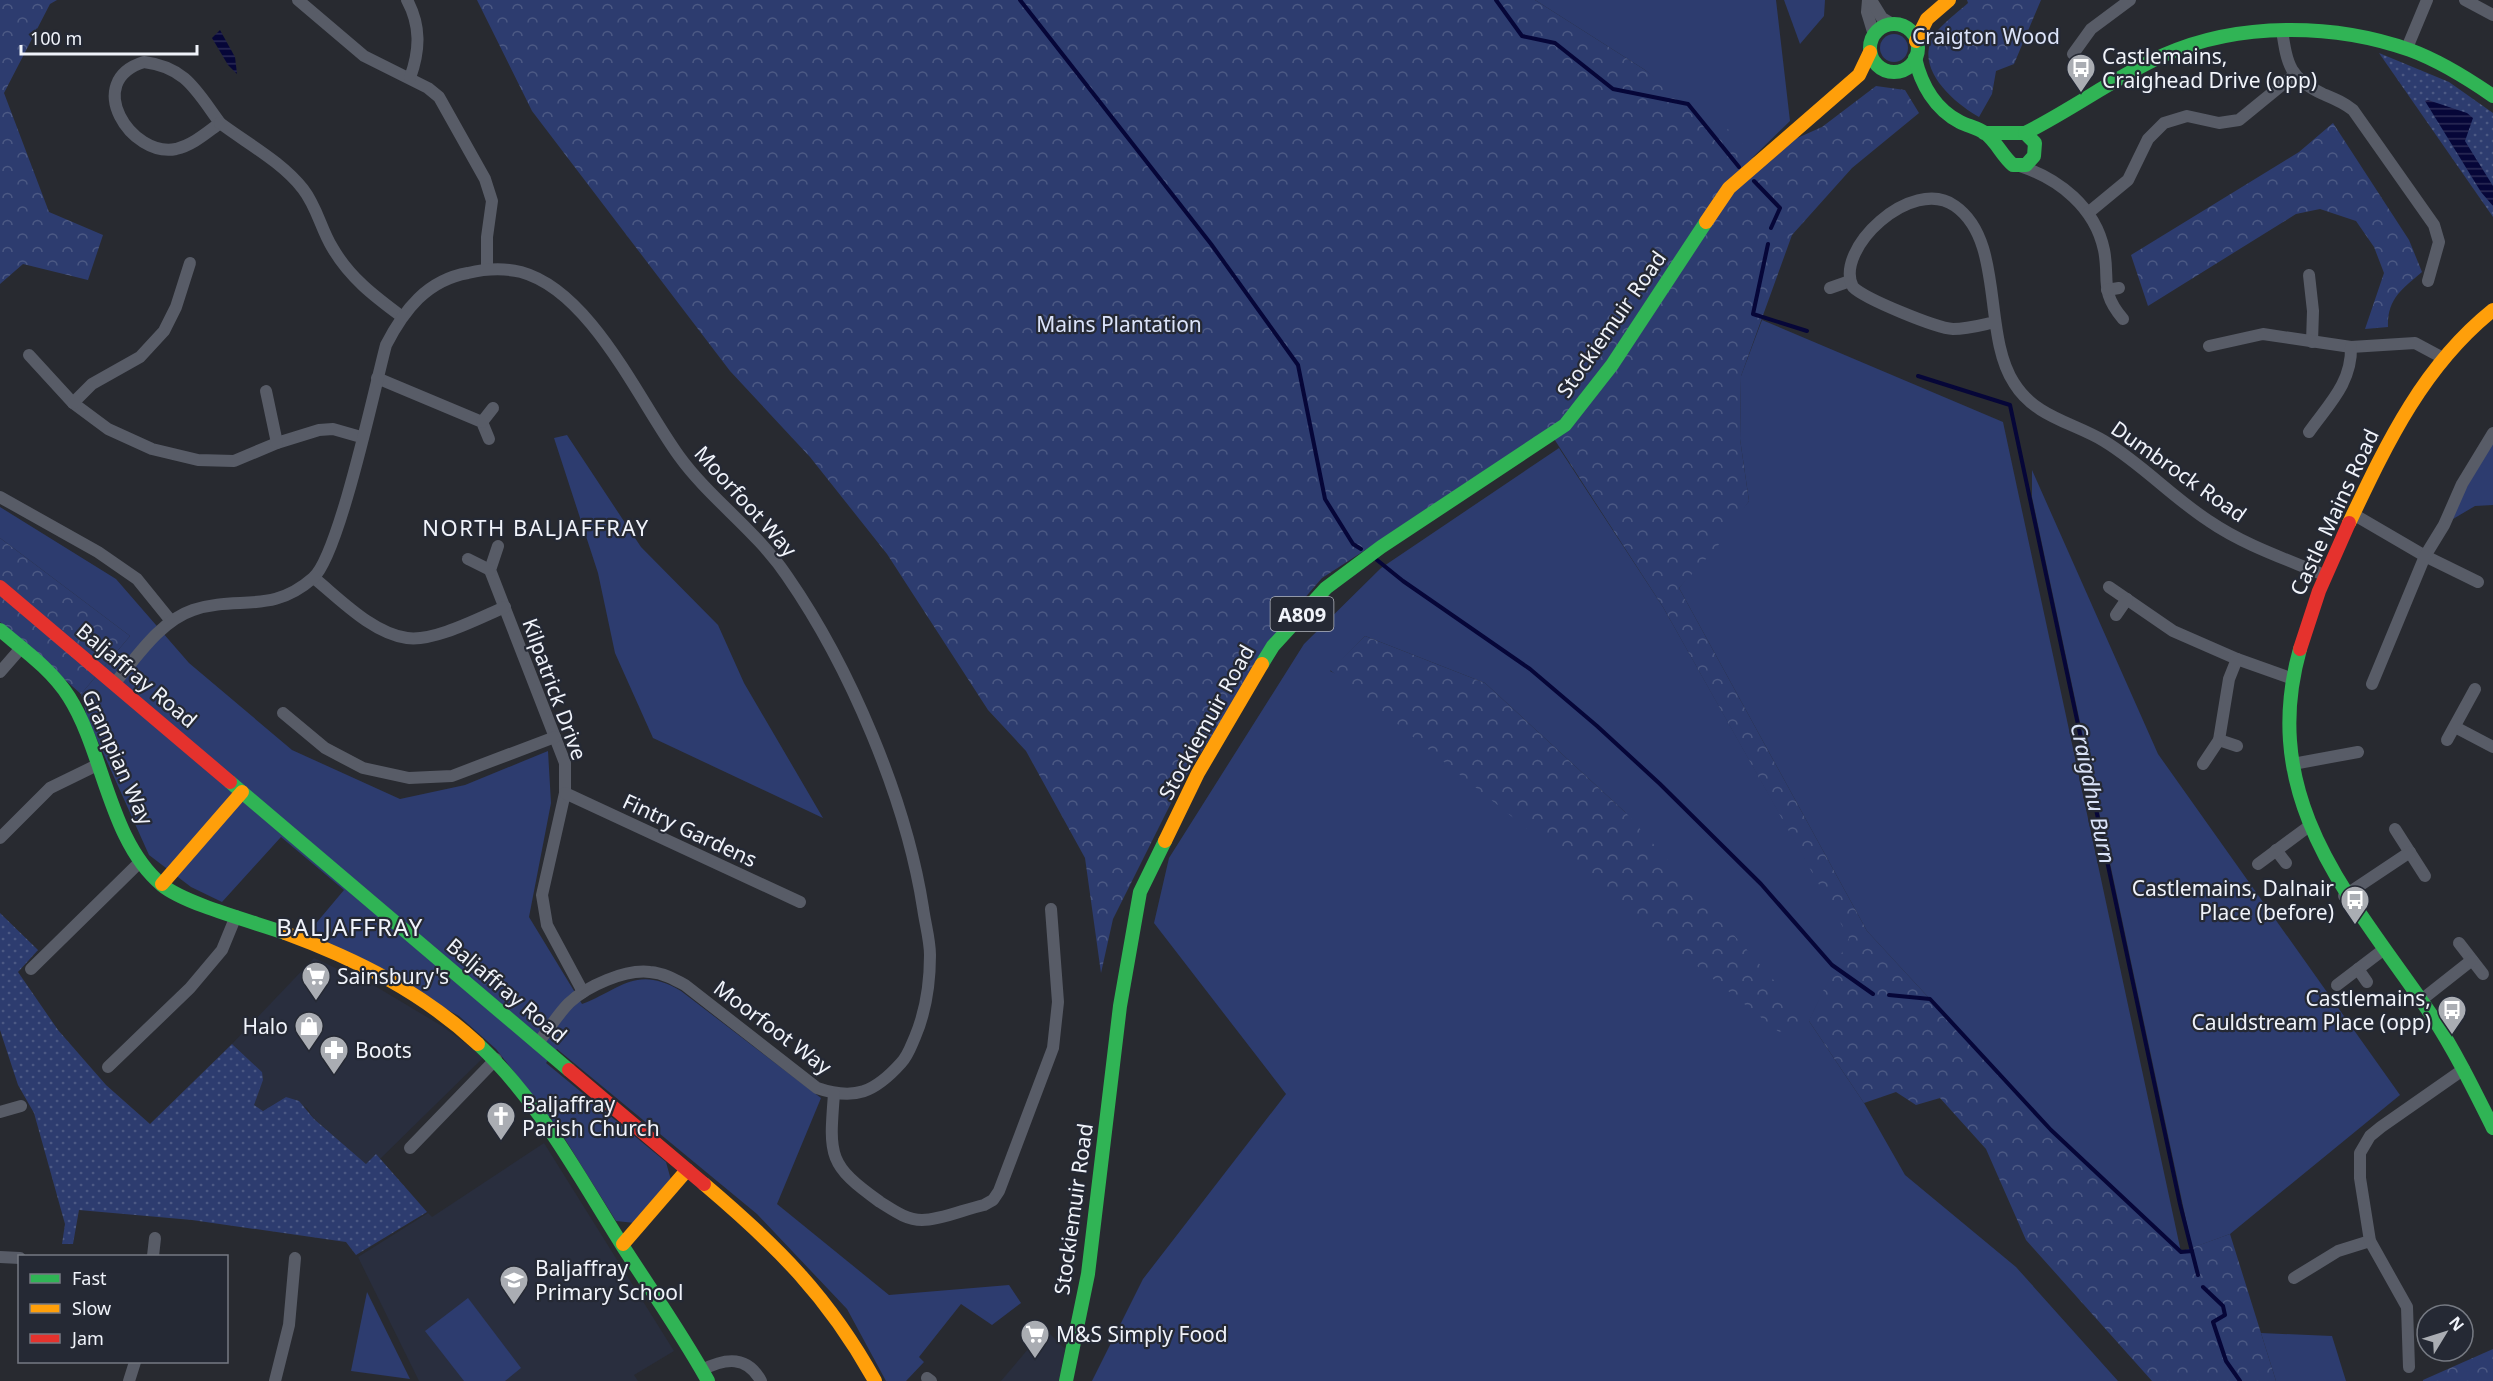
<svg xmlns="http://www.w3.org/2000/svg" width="2493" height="1381" viewBox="0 0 2493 1381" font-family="'Noto Sans',sans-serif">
  <defs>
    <pattern id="forest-crowns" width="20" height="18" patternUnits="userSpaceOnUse" patternTransform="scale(1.5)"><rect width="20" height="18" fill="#2d3c6f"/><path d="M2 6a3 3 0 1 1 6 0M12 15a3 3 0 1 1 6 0" fill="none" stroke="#4c5984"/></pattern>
    <pattern id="park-dots" width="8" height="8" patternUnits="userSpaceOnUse" patternTransform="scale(1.5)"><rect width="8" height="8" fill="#2d3c6f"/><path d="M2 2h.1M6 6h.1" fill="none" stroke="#4c5984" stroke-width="1.8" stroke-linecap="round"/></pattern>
    <pattern id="water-rules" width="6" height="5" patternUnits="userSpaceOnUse" patternTransform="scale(1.5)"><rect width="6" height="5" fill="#060638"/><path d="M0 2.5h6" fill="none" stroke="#2b2b56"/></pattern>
  </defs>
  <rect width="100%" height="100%" fill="#282a30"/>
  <g fill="#292e3e">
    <path d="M 314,958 L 375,986 L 442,1026 L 484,1057 L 380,1159 L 376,1155 L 367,1165 L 314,1119 L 307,1108 L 286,1097 L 263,1111 L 253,1105 L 262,1072 L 232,1044 Z"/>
    <path d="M 544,1143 L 674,1351 L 634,1375 L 638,1381 L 419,1381 L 358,1257 L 428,1213 L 432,1217 Z"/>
    <path d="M 1045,1329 L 1065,1349 L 1059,1381 L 1001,1381 Z"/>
  </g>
  <g fill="#2d3c6f" fill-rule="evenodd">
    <path d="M 1535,0 L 1776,0 L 1790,121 L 1752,158 L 1645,70 Z"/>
    <path d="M 1784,0 L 1825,0 L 1824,16 L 1800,44 Z"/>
    <circle cx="1894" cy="48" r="14"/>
    <path d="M 1762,320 L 2003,422 L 2181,1252 L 2051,1130 L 1867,931 L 1679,588 L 1749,501 L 1740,439 L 1741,376 Z"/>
    <path d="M 567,435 L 641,547 L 718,625 L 744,683 L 823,818 L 653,738 L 615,653 L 598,573 L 554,438 Z"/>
    <path d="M 2493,439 L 2493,505 L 2475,506 L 2453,519 L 2451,516 Z"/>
    <path d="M 1559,448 L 1663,607 L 1850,938 L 1809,1021 L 1864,1103 L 1905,1175 L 2016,1267 L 2118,1381 L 1092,1381 L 1143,1279 L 1286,1094 L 1154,923 L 1169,858 L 1304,644 L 1381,568 ZM 1365,636 L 1485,683 L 1626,813 L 1330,671 Z"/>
    <path d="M 2032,470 L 2158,754 L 2400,1095 L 2230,1234 L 2192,1248 L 2032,497 Z"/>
    <path d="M 0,507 L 116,579 L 189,663 L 292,750 L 400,799 L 465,785 L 548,751 L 551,803 L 529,917 L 582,1004 C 620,990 636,964 681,991 L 821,1098 L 777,1204 L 889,1295 L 1009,1285 L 1021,1303 L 992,1325 L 961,1304 L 919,1357 L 924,1362 L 906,1381 L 886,1381 L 847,1309 L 757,1214 L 557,1049 L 546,1063 L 666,1162 L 671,1180 L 635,1223 L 616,1221 L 558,1128 L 496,1049 L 459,1016 L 307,934 L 344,890 L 281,837 L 222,902 L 191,887 L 149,855 L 87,717 L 81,694 L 130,636 L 0,538 Z"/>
    <path d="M 367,1292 L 410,1379 L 351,1371 Z"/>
    <path d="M 468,1298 L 521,1368 L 505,1381 L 464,1381 L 425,1331 Z"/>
    <path d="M 2261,1333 L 2332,1336 L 2346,1381 L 2276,1381 Z"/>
  </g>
  <g fill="url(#forest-crowns)">
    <path d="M 0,0 L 57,0 L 50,4 L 4,93 L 49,212 L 103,235 L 88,280 L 23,264 L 0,284 Z"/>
    <path d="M 477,0 L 1535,0 L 1645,70 L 1736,135 L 1752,158 L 1822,127 L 1876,86 L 1905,90 L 1919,113 L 1852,168 L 1792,235 L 1741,376 L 1740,439 L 1749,501 L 1717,547 L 1679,588 L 1867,931 L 2051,1130 L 2180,1252 L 2230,1234 L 2276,1381 L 2152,1381 L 2026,1240 L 1986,1149 L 1940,1098 L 1916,1105 L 1896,1092 L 1864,1103 L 1809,1021 L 1779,1032 L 1330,670 L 1365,636 L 1485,683 L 1626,813 L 1809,1020 L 1849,938 L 1663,607 L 1549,431 L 1322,578 L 1283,623 L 1178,789 L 1113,919 L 1101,973 L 1085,858 L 1026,751 L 988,710 L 887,554 L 810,457 L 730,371 L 532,111 Z"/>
    <path d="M 1967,0 L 2041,0 L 2014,64 L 1996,71 L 1992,94 L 1979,117 C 1957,105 1920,74 1930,44 C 1936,27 1955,15 1968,3 Z"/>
    <path d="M 2333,123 L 2409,240 L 2422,272 C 2402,289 2387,299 2388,327 L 2365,329 L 2384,273 L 2374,247 L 2356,221 L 2320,209 L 2296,214 L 2148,306 L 2131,255 L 2299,152 Z"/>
    <path d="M 0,538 L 130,636 L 81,694 L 0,622 Z"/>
    <path d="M 2493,1349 L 2493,1381 L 2423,1381 L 2423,1380 Z"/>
  </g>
  <g fill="url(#park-dots)">
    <path d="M 2379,53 L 2449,82 L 2493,113 L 2493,217 Z"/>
    <path d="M 0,913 L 38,950 L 18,972 L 58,1030 L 106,1085 L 150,1124 L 232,1044 L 262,1072 L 263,1080 L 254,1105 L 263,1111 L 286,1097 L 299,1101 L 314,1119 L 366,1164 L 376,1154 L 427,1212 L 356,1255 L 346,1242 L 192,1220 L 79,1210 L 73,1244 L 62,1244 L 65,1224 L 34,1113 L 18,1085 L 0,1030 Z"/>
  </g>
  <g fill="url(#water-rules)">
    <path d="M 220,30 L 235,57 L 237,74 L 228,65 L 212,38 Z"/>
    <path d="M 2428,100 L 2467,113 L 2473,118 L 2465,141 L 2493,186 L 2493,206 L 2481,192 L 2425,101 Z"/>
  </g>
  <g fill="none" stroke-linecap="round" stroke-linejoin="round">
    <g stroke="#060638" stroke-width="4">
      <path d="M 1020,0 L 1211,244 L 1298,365 L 1325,499 L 1353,544 L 1361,549"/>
      <path d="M 1496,0 L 1522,36 L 1555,43 L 1613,89 L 1688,104 L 1739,167"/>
      <path d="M 1754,181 L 1780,208 L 1771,228"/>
      <path d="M 1768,244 L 1753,314 L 1807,331"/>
      <path d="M 1918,376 L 2010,405 L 2180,1204 L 2198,1275"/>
      <path d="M 1377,560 L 1403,581 L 1530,669 L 1597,726 L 1660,784 L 1761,884 L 1832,965 L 1873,994"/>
      <path d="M 1889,995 L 1930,999 L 2051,1130 L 2181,1252 L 2192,1251"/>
      <path d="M 2203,1287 L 2223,1306 L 2225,1315 L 2213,1322 L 2226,1361 L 2240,1381"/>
    </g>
    <g stroke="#585c67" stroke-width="12">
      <path d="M 298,0 L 364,56 L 428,88 L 439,97 L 485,179 L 492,201 L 487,237 L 487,269"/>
      <path d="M 407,0 C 421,26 420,50 410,78"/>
      <path d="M 1868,0 L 1867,12 L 1874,35"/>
      <path d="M 1871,0 L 1882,18 L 1892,24"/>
      <path d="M 2465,0 L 2493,15"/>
      <path d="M 2282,30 C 2287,65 2290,79 2323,94 C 2335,99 2343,102 2353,110 L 2434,225 L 2439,242 L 2428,281"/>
      <path d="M 2407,48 L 2427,0"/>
      <path d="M 2073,54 L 2091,29 L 2130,0"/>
      <path d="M 144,62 C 186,67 197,92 220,123 C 206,133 193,145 176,149 C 131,158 82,81 144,62 Z"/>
      <path d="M 220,123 C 248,144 282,162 303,189 C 317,207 321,229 332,247 C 349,277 374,296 401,316"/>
      <path d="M 2020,166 C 2059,179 2095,207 2104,250 C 2110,280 2099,291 2123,319"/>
      <path d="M 2088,213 L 2128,180 L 2148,139 L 2164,123 L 2187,116 L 2219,123 L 2239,120 L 2294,75"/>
      <path d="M 2309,275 L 2313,311 L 2312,342"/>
      <path d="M 1830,288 L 1850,281"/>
      <path d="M 2107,290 L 2119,288"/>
      <path d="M 1995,322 C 1981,325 1968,329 1953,329 C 1936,328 1865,299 1853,287 C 1833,250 1912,175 1955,206 C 2005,241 1982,334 2014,383 C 2035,417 2072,422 2104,441 C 2142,464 2172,497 2209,521 C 2244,545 2286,559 2324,575"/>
      <path d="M 2209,346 L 2263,334 L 2351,347 L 2415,343 L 2443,358"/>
      <path d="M 29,355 L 73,403 L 108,429 L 152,449 L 198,460 L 234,461 L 277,443 L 319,430 L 333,429 L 361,437"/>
      <path d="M 377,378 L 482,422 L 489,439"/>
      <path d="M 266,391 L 277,443"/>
      <path d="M 73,403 L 92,384 L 140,357 L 164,331 L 176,307 L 190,263"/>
      <path d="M 482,422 L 493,408"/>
      <path d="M 2309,432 C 2328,405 2352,383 2351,347"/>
      <path d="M 0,497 L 98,552 L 137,579 L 171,621"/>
      <path d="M 2353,514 L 2425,556 L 2478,582"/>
      <path d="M 498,546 L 490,570 L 565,763 L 565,793 L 542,895 L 547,925 L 583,992"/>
      <path d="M 468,559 L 490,570"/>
      <path d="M 314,578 C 340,599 372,633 407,638 C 434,642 479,618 505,607"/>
      <path d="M 2109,587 L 2173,631 L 2237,659 L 2293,679"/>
      <path d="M 2116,615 L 2127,599"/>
      <path d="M 0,672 L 21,648"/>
      <path d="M 114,684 C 136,658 160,621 193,610 C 238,595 271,615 313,578 C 339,556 375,386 386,345 C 404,310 427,280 468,273 C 485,269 504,268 521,272 C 591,291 639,401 679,456 C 710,499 756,530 787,576 C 850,667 906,799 923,908 C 925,923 930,940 930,955 C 930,983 926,1011 915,1037 C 911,1046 908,1056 901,1063 C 875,1092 855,1101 817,1088 L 685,985 C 674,979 663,973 650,972 C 625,969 587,986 569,1003 C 557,1015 548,1031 537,1044"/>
      <path d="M 2372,684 L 2425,556 L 2444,525 L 2462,484 L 2493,433"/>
      <path d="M 283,713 L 325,748 L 363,768 L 409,778 L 452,776 L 555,737"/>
      <path d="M 2455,727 L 2493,747"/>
      <path d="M 2219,740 L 2237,746"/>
      <path d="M 2447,740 L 2475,689"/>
      <path d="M 2203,764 L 2219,740 L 2229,679 L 2237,659"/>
      <path d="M 2293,764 L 2358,752"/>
      <path d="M 565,793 L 800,902"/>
      <path d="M 2395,829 L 2425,876"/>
      <path d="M 0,838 L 50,788 L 97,765"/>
      <path d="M 2276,850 L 2286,863"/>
      <path d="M 2258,864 L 2308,827"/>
      <path d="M 2344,896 L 2410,852"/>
      <path d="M 2459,943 L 2483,974"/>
      <path d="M 31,969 L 141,861"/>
      <path d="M 2358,969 L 2367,982"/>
      <path d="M 2337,985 L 2383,950"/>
      <path d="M 2420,1001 L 2472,960"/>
      <path d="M 108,1067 L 190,988 L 222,950 L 236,916"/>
      <path d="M 834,1094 C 829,1156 828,1165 880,1202 C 893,1210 906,1220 922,1220 C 941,1220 965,1209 984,1205 L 993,1200 L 999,1191 L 1053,1048 L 1058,1002 L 1051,909"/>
      <path d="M 0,1112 L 21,1106"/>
      <path d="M 410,1148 L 496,1059"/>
      <path d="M 153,1256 L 155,1238"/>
      <path d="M 0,1257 L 20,1258"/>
      <path d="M 2294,1278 L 2338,1251 L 2370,1241"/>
      <path d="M 2409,1367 L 2407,1307 L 2370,1241 L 2360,1178 L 2360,1153 L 2370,1136 L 2381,1127 L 2464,1069"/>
      <path d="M 702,1370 C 725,1358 747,1355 761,1381"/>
      <path d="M 927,1378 L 931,1381"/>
      <path d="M 129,1381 L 135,1362"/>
      <path d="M 275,1381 L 289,1325 L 295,1258"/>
    </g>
    <g stroke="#30b455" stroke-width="14">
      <circle cx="1894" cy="48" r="24"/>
      <path d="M 1915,58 C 1921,84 1935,109 1960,122 C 1968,126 1978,128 1985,133 C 1997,142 2002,156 2013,165 L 2026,165 L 2034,156 L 2035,143 L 2025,133 L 1984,133"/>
      <path d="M 2025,133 C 2073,109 2115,77 2164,55 C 2238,22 2334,23 2410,50 C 2440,61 2467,78 2493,96"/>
      <path d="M 0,630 C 24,650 52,670 69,697 C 104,752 109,841 162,885 C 185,904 254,922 285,933"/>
      <path d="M 2300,649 C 2257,802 2353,900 2432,1016 C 2455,1051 2474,1090 2493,1128"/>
      <path d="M 1262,664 L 1273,646 L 1326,588 L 1381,547 L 1565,425 L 1612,365 L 1706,222"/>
      <path d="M 230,782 L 569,1070"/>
      <path d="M 478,1044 C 539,1101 578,1175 622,1245 C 651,1290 682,1334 708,1381"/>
      <path d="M 1066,1381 L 1088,1274 L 1120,1006 L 1140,892 L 1165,841"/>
    </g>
    <g stroke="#ff9f0a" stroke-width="14">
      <path d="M 1916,41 L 1927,19 L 1949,0"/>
      <path d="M 1706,222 L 1729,188 L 1859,75 L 1870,52"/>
      <path d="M 2349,523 C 2387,443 2423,366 2493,310"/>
      <path d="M 1165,841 L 1198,773 L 1262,664"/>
      <path d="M 162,884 L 242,792"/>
      <path d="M 285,933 C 356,959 422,992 478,1044"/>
      <path d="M 704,1184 C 777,1246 828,1296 875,1381"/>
      <path d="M 623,1244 L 687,1170"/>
    </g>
    <g stroke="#e5322d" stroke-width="14">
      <path d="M 0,587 L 230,782"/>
      <path d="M 2300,649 L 2319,591 L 2349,523"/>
      <path d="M 569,1070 L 704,1184"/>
    </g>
  </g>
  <defs>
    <g id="bus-pin" transform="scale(1.5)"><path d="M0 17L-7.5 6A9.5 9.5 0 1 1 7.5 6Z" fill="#aaadb3" stroke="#252934"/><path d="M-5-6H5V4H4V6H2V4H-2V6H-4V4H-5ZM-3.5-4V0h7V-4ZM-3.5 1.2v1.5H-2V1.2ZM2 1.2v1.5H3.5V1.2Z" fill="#fff"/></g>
    <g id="supermarket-pin" transform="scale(1.5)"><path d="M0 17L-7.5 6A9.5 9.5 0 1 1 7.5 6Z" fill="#aaadb3" stroke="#252934"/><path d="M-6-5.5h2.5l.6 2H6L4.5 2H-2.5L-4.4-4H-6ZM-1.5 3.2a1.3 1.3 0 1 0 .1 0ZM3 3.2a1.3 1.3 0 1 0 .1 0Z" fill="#fff"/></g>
    <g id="shop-pin" transform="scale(1.5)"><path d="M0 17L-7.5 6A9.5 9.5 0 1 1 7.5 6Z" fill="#aaadb3" stroke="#252934"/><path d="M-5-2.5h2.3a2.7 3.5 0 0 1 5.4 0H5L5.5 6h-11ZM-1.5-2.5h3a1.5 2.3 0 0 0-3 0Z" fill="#fff"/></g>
    <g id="pharmacy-pin" transform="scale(1.5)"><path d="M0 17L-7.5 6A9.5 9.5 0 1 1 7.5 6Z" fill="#aaadb3" stroke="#252934"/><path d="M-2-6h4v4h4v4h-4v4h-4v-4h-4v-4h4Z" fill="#fff"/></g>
    <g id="church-pin" transform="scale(1.5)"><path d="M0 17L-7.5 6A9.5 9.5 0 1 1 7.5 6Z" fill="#aaadb3" stroke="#252934"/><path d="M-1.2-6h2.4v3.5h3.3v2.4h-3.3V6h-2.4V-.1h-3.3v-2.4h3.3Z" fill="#fff"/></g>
    <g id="school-pin" transform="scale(1.5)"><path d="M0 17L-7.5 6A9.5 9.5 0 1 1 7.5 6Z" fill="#aaadb3" stroke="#252934"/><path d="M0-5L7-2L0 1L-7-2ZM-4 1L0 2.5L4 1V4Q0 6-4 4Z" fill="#fff"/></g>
  </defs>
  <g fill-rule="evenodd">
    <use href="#bus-pin" x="2081" y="68"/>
    <use href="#bus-pin" x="2355" y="900"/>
    <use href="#supermarket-pin" x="316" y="976"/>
    <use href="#bus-pin" x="2452" y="1010"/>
    <use href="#shop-pin" x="309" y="1026"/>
    <use href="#pharmacy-pin" x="334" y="1050"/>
    <use href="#church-pin" x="501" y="1116"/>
    <use href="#school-pin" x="514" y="1280"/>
    <use href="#supermarket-pin" x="1035" y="1334"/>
  </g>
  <g text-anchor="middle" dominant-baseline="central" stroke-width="4.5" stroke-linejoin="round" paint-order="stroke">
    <rect fill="#252934" stroke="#b3b6bf" stroke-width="1.5" x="1270.5" y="597" width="63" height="34" rx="4.5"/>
    <g font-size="20" font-weight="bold" fill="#f0f3fa">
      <text x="1302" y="614">A809</text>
    </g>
    <g font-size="21" fill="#dce4fa" stroke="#252934">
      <text x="1986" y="36">Craigton Wood</text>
      <text x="1119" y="324">Mains Plantation</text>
    </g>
    <g font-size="21" fill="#f0f3fa" stroke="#252934" text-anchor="start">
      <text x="2102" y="56">Castlemains,<tspan x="2102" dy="24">Craighead Drive (opp)</tspan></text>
      <text x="2334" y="888" text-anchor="end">Castlemains, Dalnair<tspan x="2334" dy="24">Place (before)</tspan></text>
      <text x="337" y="976">Sainsbury's</text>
      <text x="2431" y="998" text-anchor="end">Castlemains,<tspan x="2431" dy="24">Cauldstream Place (opp)</tspan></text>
      <text x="288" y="1026" text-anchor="end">Halo</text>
      <text x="355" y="1050">Boots</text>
      <text x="522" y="1104">Baljaffray<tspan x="522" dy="24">Parish Church</tspan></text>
      <text x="535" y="1268">Baljaffray<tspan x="535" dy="24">Primary School</tspan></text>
      <text x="1056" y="1334">M&amp;S Simply Food</text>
    </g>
    <g font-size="21" fill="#f0f3fa" stroke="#252934">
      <text transform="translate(1611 324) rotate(-55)">Stockiemuir Road</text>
      <text transform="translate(2179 471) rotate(35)">Dumbrock Road</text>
      <text transform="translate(746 501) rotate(48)">Moorfoot Way</text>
      <text transform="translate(2334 512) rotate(-65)">Castle Mains Road</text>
      <text transform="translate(137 675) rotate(40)">Baljaffray Road</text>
      <text transform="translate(555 689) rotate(70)">Kilpatrick Drive</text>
      <text transform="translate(1206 722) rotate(-61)">Stockiemuir Road</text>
      <text transform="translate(118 757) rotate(66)">Grampian Way</text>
      <text transform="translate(690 830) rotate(25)">Fintry Gardens</text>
      <text transform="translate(507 990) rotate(40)">Baljaffray Road</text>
      <text transform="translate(773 1027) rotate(37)">Moorfoot Way</text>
      <text transform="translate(1073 1209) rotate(-82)">Stockiemuir Road</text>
    </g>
    <g font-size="22" letter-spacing="1.5" fill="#f0f3fa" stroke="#252934">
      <text x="536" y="527">NORTH BALJAFFRAY</text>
    </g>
    <g font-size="22" font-style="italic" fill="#dae3f9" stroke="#252934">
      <text transform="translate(2094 793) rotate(78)">Craigdhu Burn</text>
    </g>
    <g font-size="24" letter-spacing="1.5" fill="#f0f3fa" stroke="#252934">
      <text x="350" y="926">BALJAFFRAY</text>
    </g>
  </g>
  <rect x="18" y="1255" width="210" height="108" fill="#252934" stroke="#767a83" stroke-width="1.5"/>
  <rect x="30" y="1274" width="30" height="9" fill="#30b455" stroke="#767a83" stroke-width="1.5"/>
  <text x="72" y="1285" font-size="18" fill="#f0f3fa">Fast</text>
  <rect x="30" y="1304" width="30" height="9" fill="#ff9f0a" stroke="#767a83" stroke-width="1.5"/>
  <text x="72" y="1315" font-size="18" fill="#f0f3fa">Slow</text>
  <rect x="30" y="1334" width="30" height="9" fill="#e5322d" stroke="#767a83" stroke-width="1.5"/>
  <text x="72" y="1345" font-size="18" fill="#f0f3fa">Jam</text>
  <g transform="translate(2445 1333) rotate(52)"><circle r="28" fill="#252934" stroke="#767a83" stroke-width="1.5"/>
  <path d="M0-4.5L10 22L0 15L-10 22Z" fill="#aaadb3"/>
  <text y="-9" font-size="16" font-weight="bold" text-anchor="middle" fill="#f0f3fa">N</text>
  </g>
  <path d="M21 45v9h176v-9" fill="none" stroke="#f0f3fa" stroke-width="3"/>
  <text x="30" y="45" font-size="18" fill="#f0f3fa" stroke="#252934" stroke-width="4.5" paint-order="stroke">100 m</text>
</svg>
